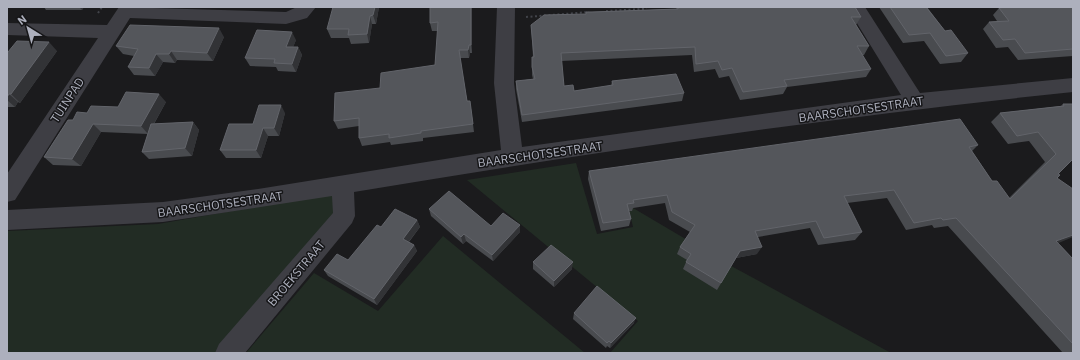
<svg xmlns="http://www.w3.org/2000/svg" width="1080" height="360" viewBox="0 0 1080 360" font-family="'IBM Plex Sans',sans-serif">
  <rect width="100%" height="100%" fill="#1b1b1d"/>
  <g fill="#222c24">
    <path d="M 576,163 L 597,234 L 633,227 L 628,205 L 733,267 L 891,353 L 610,353 L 638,321 L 467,180 Z"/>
    <path d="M 335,193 L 337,218 L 227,353 L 7,353 L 7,231 L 158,224 Z"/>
    <path d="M 443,236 L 585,353 L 246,353 L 314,273 L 378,311 Z"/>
  </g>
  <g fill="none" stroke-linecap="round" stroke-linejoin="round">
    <g stroke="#414349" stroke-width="2" stroke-dasharray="2 2.5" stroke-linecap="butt">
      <path d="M 606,11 L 644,9 L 647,7"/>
      <path d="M 98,13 L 102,7"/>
      <path d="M 526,17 L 589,12"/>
    </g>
    <g fill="#3e3e44" fill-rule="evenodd">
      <path d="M 119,7 L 286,12 L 297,7 L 316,7 L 307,18 L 286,24 L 130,18 L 15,200 L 7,202 L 7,174 L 98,38 L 7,35 L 7,23 L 107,25 Z"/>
      <path d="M 497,7 L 515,7 L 514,83 L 522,147 L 901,95 L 847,7 L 865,7 L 920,93 L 1073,78 L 1073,92 C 832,117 593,152 354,192 L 355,216 L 352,223 L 245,353 L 215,353 L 219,344 L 333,213 L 332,196 L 163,222 L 7,230 L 7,210 L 163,202 L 258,189 L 501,150 L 494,83 Z"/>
    </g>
  </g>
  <g fill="#494b4f">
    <path d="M 44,7 L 84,7 L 82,10 L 46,10 Z"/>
    <path d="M 379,7 L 376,24 L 372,24 L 369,43 L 351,44 L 349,38 L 331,38 L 327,29 Z"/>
    <path d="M 472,7 L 472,53 L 470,53 L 469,58 L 460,58 L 467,101 L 470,101 L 474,132 L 423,138 L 423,141 L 391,145 L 390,142 L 362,146 L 359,138 L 359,126 L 338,129 L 334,121 L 380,88 L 435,65 L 438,31 L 432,31 L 430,23 Z"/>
    <path d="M 677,7 L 855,7 L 861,17 L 856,25 L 869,46 L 864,55 L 862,55 L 871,69 L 866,77 L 787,87 L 783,94 L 740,100 L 729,76 L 719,78 L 715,69 L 694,72 L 692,55 L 561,61 L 564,86 L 574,91 L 611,86 L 612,81 L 684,93 L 682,101 L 522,122 L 516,89 L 516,81 L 533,79 L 532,75 L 532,57 L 533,57 L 531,25 L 586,14 L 586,12 L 676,9 Z"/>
    <path d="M 879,7 L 927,7 L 945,31 L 968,53 L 961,62 L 940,64 L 924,41 L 903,43 Z"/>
    <path d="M 1073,7 L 1073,56 L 1018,60 L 1008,47 L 996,48 L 983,29 L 989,22 L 997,21 L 993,15 L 999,8 Z"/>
    <path d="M 224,37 L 213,61 L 177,60 L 175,63 L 163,62 L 155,76 L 134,75 L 128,67 L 134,56 L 123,54 L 116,46 Z"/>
    <path d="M 296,40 L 293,47 L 298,47 L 302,55 L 296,72 L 278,71 L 276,67 L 250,66 L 245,58 Z"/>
    <path d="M 57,51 L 20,103 L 18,102 L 15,107 L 7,107 L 7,52 Z"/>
    <path d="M 166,102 L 154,124 L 193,122 L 199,130 L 192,156 L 149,159 L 142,152 L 148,134 L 101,132 L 81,166 L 53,165 L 44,157 L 73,120 L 87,113 L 118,107 Z"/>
    <path d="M 1063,104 L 1073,104 L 1058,174 L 1057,178 L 1058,243 L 1073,259 L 1073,353 L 1063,353 L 948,226 L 934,228 L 932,225 L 906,230 L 887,198 L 847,203 L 862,232 L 855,240 L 818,245 L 810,228 L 758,237 L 757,254 L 736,258 L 717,290 L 683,269 L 687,260 L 677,254 L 680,247 L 690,232 L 669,220 L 665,203 L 633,208 L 632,211 L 629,211 L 631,219 L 629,226 L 601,231 L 588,179 L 589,171 L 978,145 L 972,151 L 992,181 L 1009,198 L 1045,162 L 1029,141 L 1008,144 L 991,122 L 1000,113 L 1061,106 Z"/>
    <path d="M 285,113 L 279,136 L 268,136 L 261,158 L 226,158 L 220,150 L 253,124 Z"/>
    <path d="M 429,209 L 491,226 L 520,232 L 493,261 L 466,241 L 463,244 L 431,216 Z"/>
    <path d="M 417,220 L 420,227 L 409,242 L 414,245 L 417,251 L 377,305 L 328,276 L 324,270 L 348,260 L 381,227 Z"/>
    <path d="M 533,262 L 572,269 L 554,287 L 533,269 Z"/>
    <path d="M 574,313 L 634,323 L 610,348 L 607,346 L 606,348 L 573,319 Z"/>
  </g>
  <g fill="#323336">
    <path d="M 79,7 L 84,7 L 82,10 Z"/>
    <path d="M 375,7 L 379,7 L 376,24 L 373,15 Z"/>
    <path d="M 471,7 L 472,7 L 472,53 L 471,45 Z"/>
    <path d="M 370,16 L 372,24 L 369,43 L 367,34 Z"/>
    <path d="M 219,28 L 224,37 L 213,61 L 207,53 Z"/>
    <path d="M 292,32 L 296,40 L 290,55 L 286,47 Z"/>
    <path d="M 49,42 L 57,51 L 20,103 L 11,94 Z"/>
    <path d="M 469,45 L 470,53 L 469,58 L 468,50 Z"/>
    <path d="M 298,47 L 302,55 L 296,72 L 292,64 Z"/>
    <path d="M 171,51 L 177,60 L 175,63 L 169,54 Z"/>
    <path d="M 156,54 L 163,62 L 155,76 L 149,68 Z"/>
    <path d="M 9,94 L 18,102 L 15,107 L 7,100 L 7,97 Z"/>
    <path d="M 159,94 L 166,102 L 148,134 L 141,126 Z"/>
    <path d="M 281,105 L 285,113 L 279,136 L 274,128 Z"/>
    <path d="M 193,122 L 199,130 L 192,156 L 185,148 Z"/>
    <path d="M 93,124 L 101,132 L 81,166 L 72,159 Z"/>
    <path d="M 263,128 L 268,136 L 261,158 L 256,150 Z"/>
    <path d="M 417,220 L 420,227 L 406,245 L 403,239 Z"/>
    <path d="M 520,225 L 520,232 L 493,261 L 492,255 Z"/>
    <path d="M 464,234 L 466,241 L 463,244 L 461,237 Z"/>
    <path d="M 1073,235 L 1073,237 L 1044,249 L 1056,241 Z"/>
    <path d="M 414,245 L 417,251 L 377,305 L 374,299 Z"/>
    <path d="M 762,247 L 757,254 L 736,258 L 740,251 Z"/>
    <path d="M 573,262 L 572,269 L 554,287 L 554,281 Z"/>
    <path d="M 636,318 L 634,323 L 610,348 L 611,343 Z"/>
  </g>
  <g fill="#54565b" stroke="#62646a">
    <path d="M 333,7 L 375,7 L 373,15 L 370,16 L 367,34 L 348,35 L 349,29 L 327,29 Z"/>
    <path d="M 430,7 L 471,7 L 471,45 L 469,45 L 468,50 L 459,50 L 467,101 L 470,101 L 473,124 L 421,131 L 421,133 L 389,138 L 389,134 L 359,138 L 359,118 L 334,121 L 335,93 L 380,88 L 381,73 L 435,65 L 438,22 L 430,23 Z"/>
    <path d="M 678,7 L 855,7 L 861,17 L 851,17 L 869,46 L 857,46 L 871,69 L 784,80 L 787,86 L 743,92 L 732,68 L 722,70 L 718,61 L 696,64 L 695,47 L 561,53 L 564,86 L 573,85 L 574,91 L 613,85 L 612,81 L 676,74 L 684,93 L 522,115 L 516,81 L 535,79 L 532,67 L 532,57 L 534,57 L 531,25 L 544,15 L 586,14 L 586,12 L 592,12 L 678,9 Z"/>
    <path d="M 890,7 L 926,7 L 945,31 L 951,30 L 968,53 L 946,56 L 930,33 L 909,35 Z"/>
    <path d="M 1006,7 L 1073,7 L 1073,49 L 1025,53 L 1015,39 L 1003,40 L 989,22 L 1009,21 L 999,8 Z"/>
    <path d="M 130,25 L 219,28 L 207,53 L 171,51 L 169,54 L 156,54 L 149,68 L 128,67 L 138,49 L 116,46 Z"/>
    <path d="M 257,30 L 292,32 L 286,47 L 298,47 L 292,64 L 274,63 L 275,59 L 245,58 Z"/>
    <path d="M 17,41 L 49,42 L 11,94 L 9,94 L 7,97 L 7,52 L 8,52 Z"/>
    <path d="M 126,92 L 159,94 L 141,126 L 93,124 L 72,159 L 44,157 L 68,120 L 73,120 L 77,112 L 87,113 L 91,106 L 118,107 Z"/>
    <path d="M 1063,104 L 1073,104 L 1073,159 L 1058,174 L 1060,175 L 1057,178 L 1073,189 L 1073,235 L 1056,241 L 1073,259 L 1073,344 L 956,218 L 943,220 L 941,218 L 914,223 L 894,190 L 844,196 L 862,232 L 824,238 L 816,221 L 755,231 L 762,247 L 740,251 L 721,283 L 686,262 L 691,254 L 680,247 L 695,225 L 672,212 L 667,195 L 633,200 L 634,203 L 627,204 L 631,219 L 603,223 L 589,171 L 960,119 L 978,145 L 969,147 L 992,181 L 997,181 L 1010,199 L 1056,154 L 1038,132 L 1017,136 L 1000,113 L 1064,106 Z"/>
    <path d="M 259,105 L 281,105 L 274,128 L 263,128 L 256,150 L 220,150 L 229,124 L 253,124 Z"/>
    <path d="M 193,122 L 185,148 L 142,152 L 151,124 Z"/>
    <path d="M 449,191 L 491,226 L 503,213 L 520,225 L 492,255 L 464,234 L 461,237 L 429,209 Z"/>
    <path d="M 395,209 L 417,220 L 403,239 L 414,245 L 374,299 L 324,270 L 337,254 L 348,260 L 377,225 L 381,227 Z"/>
    <path d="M 551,245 L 573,262 L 554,281 L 533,262 Z"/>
    <path d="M 597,286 L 636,318 L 611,343 L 609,341 L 607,343 L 574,313 Z"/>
  </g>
  <g text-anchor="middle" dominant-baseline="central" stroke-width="3" stroke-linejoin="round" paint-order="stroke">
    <g font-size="12" fill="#adb0bd" stroke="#161618">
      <text transform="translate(67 100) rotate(-57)">TUINPAD</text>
      <text transform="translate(861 109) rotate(-8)">BAARSCHOTSESTRAAT</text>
      <text transform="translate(540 154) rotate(-8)">BAARSCHOTSESTRAAT</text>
      <text transform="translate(220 204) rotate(-8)">BAARSCHOTSESTRAAT</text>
      <text transform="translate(296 273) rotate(-50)">BROEKSTRAAT</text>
    </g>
  </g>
  <rect width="1080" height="360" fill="none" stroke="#adb0bd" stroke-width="16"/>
  <g transform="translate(28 28) rotate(323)" stroke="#161618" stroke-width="3" paint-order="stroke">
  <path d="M0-3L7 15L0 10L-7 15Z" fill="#adb0bd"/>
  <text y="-6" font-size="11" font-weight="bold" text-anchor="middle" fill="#adb0bd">N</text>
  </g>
</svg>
